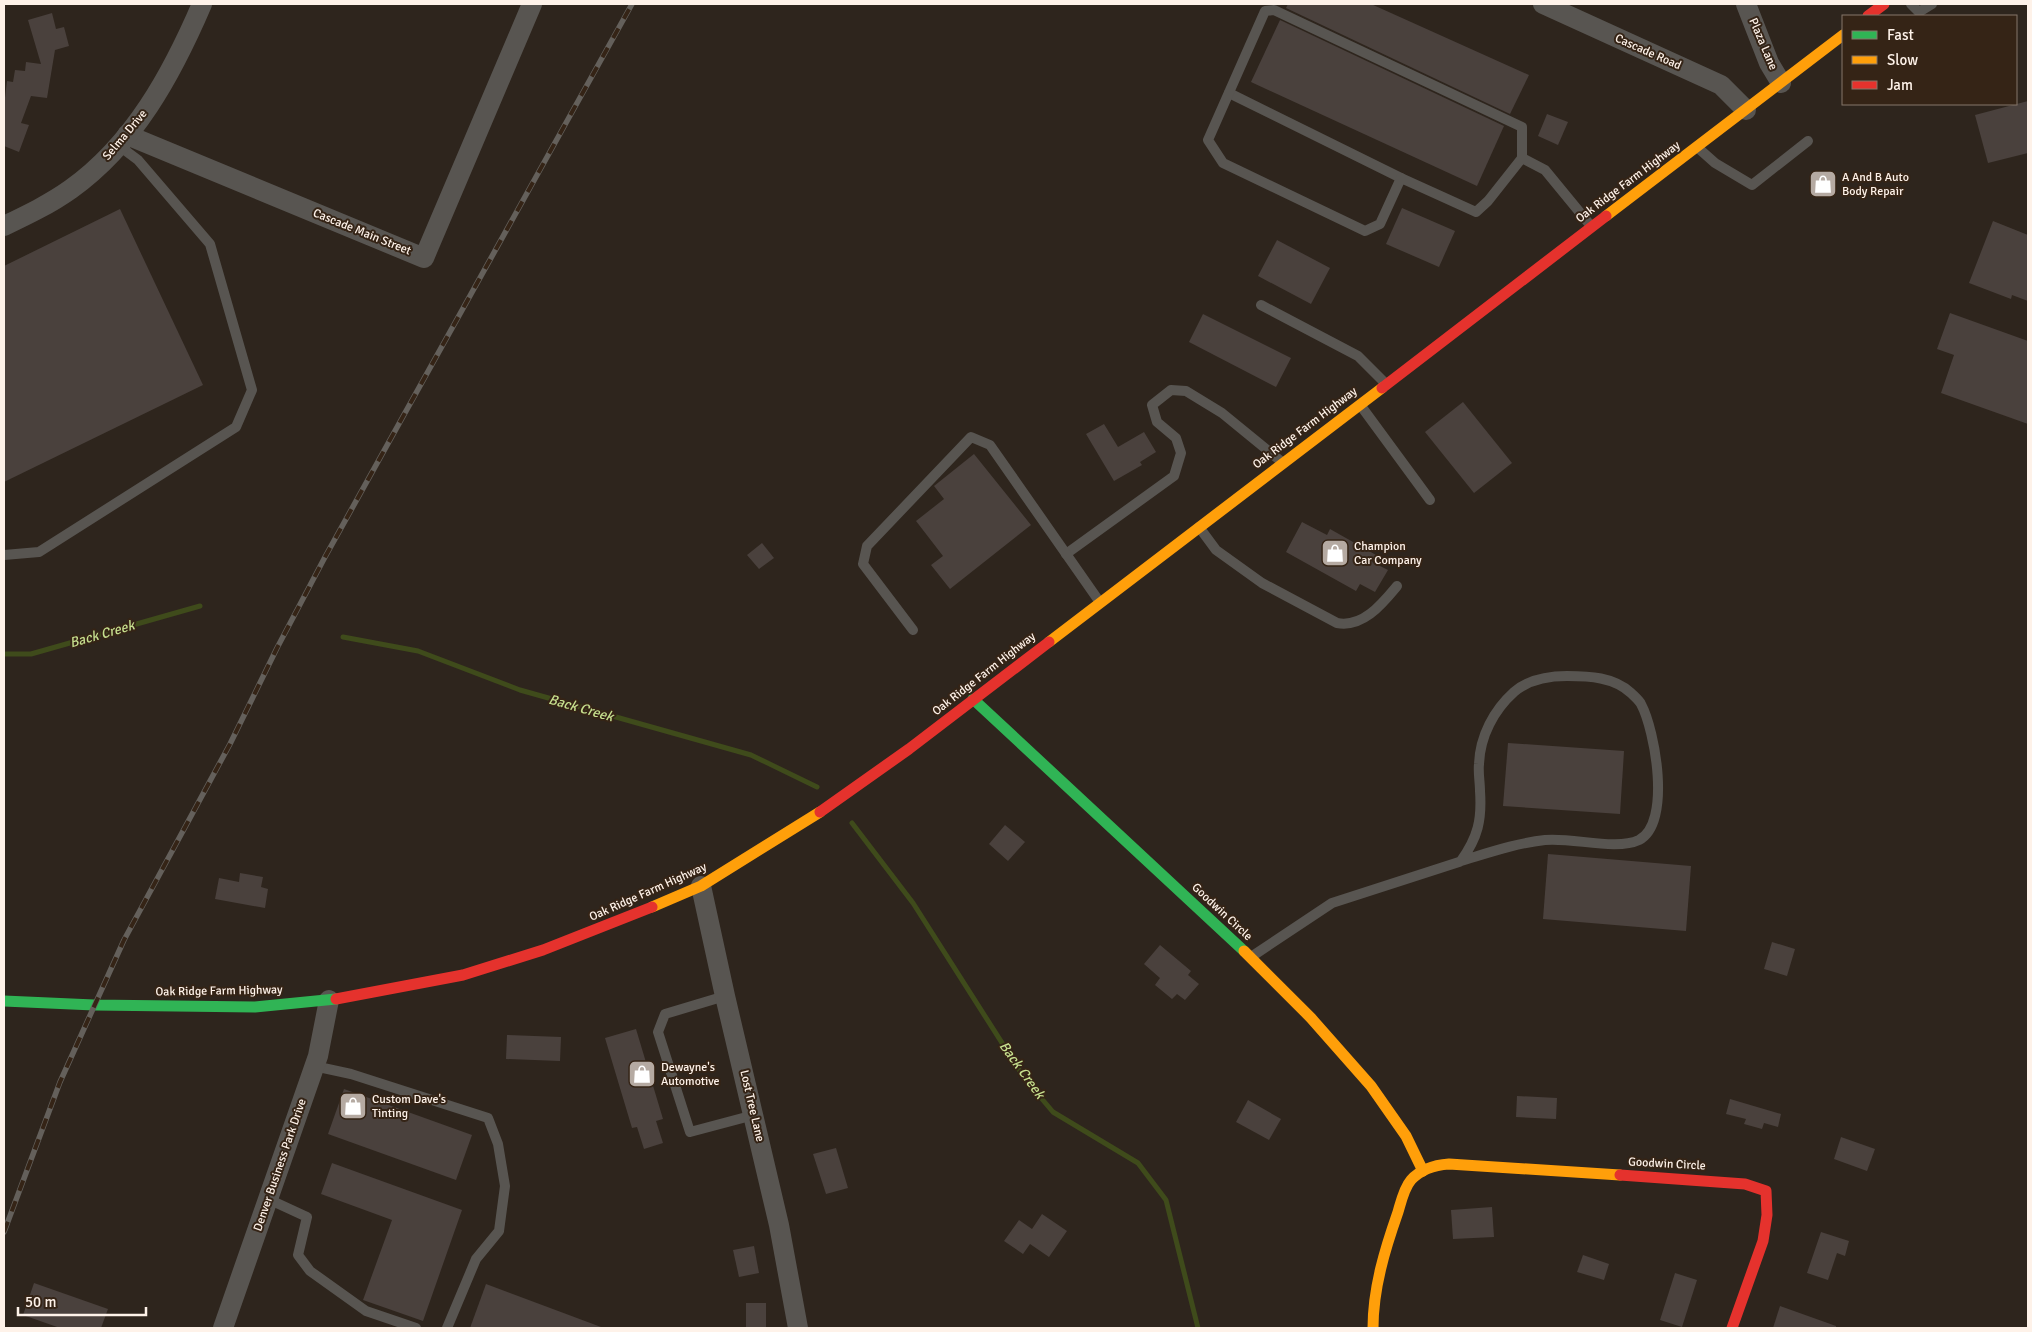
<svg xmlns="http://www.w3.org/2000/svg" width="2032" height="1332" viewBox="0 0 2032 1332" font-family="Signika,sans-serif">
  <rect width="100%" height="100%" fill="#2e251d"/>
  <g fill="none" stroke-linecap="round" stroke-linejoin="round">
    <g stroke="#3f4b1b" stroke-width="5">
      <path d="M 343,637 L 418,651 L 520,690 L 751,755 L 817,787"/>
      <path d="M 4,654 L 31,654 L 200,606"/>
      <path d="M 852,823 L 913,903 L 1025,1079 L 1053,1112 L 1138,1163 L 1166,1200 L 1198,1328"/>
    </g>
  </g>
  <g fill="#4a413d">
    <path d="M 1288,4 L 1371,4 L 1529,75 L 1510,114 L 1286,8 Z"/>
    <path d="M 52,13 L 56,29 L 64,27 L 69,46 L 55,50 L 47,98 L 31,96 L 21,123 L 29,125 L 19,152 L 4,146 L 4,106 L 7,81 L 13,82 L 15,70 L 25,71 L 26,62 L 41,64 L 28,20 Z"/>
    <path d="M 1280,20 L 1504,126 L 1477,186 L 1251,82 Z"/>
    <path d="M 2028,101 L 2028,153 L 1988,163 L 1975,115 Z"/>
    <path d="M 1547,114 L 1568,122 L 1558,145 L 1538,136 Z"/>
    <path d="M 1402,208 L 1455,231 L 1439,267 L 1386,244 Z"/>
    <path d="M 120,209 L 203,385 L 4,482 L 4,266 Z"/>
    <path d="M 1993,221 L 2028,235 L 2028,301 L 2012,295 L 2011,299 L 1969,283 Z"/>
    <path d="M 1277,240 L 1330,268 L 1311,304 L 1258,276 Z"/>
    <path d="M 1950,313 L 2028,341 L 2028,424 L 1941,393 L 1954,355 L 1937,349 Z"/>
    <path d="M 1203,314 L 1291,358 L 1276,387 L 1189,342 Z"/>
    <path d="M 1463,402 L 1512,463 L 1474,493 L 1425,432 Z"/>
    <path d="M 1104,424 L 1118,447 L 1144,432 L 1156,452 L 1140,462 L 1142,465 L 1114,481 L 1086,434 Z"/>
    <path d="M 974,454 L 1031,525 L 950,589 L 931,565 L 943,556 L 916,521 L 944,499 L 934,486 Z"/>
    <path d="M 1302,522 L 1327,535 L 1330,529 L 1376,555 L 1372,562 L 1388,570 L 1375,592 L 1360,584 L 1356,591 L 1286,552 Z"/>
    <path d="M 762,543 L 774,558 L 759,569 L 747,555 Z"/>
    <path d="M 1508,743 L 1624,751 L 1620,814 L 1503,806 Z"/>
    <path d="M 1005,825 L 1025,842 L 1008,861 L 989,844 Z"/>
    <path d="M 1548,854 L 1691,866 L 1686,931 L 1543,919 Z"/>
    <path d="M 240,873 L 263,877 L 261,887 L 268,889 L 265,908 L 215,899 L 219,878 L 239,882 Z"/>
    <path d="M 1772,942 L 1795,949 L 1787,976 L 1764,969 Z"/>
    <path d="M 1160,945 L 1191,971 L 1188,975 L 1199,984 L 1185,1000 L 1177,994 L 1172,999 L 1155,985 L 1160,978 L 1144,964 Z"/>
    <path d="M 636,1029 L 663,1119 L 656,1121 L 663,1143 L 644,1149 L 637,1127 L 632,1128 L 605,1038 Z"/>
    <path d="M 507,1035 L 561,1037 L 560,1061 L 506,1059 Z"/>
    <path d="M 344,1089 L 472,1135 L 456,1180 L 328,1134 Z"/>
    <path d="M 1517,1096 L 1557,1098 L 1556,1119 L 1516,1117 Z"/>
    <path d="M 1730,1099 L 1781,1114 L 1778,1127 L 1764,1123 L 1762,1129 L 1744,1124 L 1746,1119 L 1726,1114 Z"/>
    <path d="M 1248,1100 L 1281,1119 L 1269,1140 L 1236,1122 Z"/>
    <path d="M 1841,1137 L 1875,1149 L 1867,1171 L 1834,1159 Z"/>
    <path d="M 836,1148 L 848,1188 L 826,1194 L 813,1154 Z"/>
    <path d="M 332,1163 L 462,1210 L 423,1321 L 363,1300 L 392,1220 L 321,1194 Z"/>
    <path d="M 1492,1207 L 1494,1237 L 1453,1239 L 1451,1210 Z"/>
    <path d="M 1042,1214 L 1067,1231 L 1049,1257 L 1030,1244 L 1023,1254 L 1004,1241 L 1019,1220 L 1032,1229 Z"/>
    <path d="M 1821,1232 L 1849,1241 L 1845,1256 L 1837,1253 L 1828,1280 L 1807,1273 Z"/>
    <path d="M 754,1246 L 759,1273 L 739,1277 L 733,1250 Z"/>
    <path d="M 1583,1255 L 1609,1264 L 1604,1280 L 1577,1272 Z"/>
    <path d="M 1675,1273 L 1697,1280 L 1682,1327 L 1660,1320 Z"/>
    <path d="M 34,1283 L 108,1309 L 101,1328 L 60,1328 L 23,1315 Z"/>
    <path d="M 486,1284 L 601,1327 L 601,1328 L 470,1328 Z"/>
    <rect x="746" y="1303" width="20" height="25"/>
    <path d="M 1780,1306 L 1836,1326 L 1836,1328 L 1773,1328 Z"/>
  </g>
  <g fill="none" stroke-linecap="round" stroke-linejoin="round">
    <g stroke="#585551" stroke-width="10">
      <path d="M 1911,4 L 1919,12 L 1932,4"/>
      <path d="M 1229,93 L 1401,178"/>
      <path d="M 1697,147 L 1715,163 L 1752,185 L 1808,141"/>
      <path d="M 1522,158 L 1488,201 L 1476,212 L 1401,178 L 1380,224 L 1365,231 L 1223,163 L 1208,140 L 1265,11 L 1274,10 L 1522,127 L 1522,158 L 1545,170 L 1591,226"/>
      <path d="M 1261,305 L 1358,356 L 1385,383"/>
      <path d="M 1361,406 L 1430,500"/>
      <path d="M 1199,527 L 1216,550 L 1262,583 L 1337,623 C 1363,628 1382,604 1397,586"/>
      <path d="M 1066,554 L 1174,476 L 1181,453 L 1176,438 L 1157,422 L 1152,405 L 1171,390 L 1186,391 L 1222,413 L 1282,462"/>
      <path d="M 4,555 L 39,552 L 236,427 L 252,390 L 210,244 L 138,160 L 118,145"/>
      <path d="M 913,630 L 863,564 L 867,546 L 971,437 L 990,445 L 1099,601"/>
      <path d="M 1251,957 L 1332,903 L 1459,862 L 1461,861 C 1488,853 1517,843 1545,840 C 1572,837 1616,851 1639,840 C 1672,823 1655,730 1641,704 C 1639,700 1634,696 1631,693 C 1614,677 1589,676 1567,676 C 1548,676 1529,679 1514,692 C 1494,710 1480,736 1479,764 C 1478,773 1480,782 1480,791 C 1482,820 1478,837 1461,861"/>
      <path d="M 725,996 L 665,1014 L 658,1032 L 690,1132 L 754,1115"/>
      <path d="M 314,1066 L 351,1074 L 488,1118 L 498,1144 L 505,1186 L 499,1231 L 476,1259 L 447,1328"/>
      <path d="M 268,1199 L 307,1217 L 298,1255 L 310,1271 L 366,1311 L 416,1328"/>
    </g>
    <g stroke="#585551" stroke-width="20">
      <path d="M 1543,4 L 1721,85 L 1746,110"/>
      <path d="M 1746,4 L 1769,63 L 1781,83"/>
      <path d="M 127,135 L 424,258 L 532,4"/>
      <path d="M 4,226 C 27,215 50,204 71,189 C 134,144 172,74 202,4"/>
      <path d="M 701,886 L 725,996 L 779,1225 L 798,1328"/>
      <path d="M 223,1328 L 318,1056 L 329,1000"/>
    </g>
    <g stroke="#30b455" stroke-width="11">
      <path d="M 973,699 L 1244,951"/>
      <path d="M 4,1001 L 94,1005 L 255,1007 L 336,999"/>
    </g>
    <g stroke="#ff9f0a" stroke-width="11">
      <path d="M 1606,216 L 1843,35"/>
      <path d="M 1049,642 L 1382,388"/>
      <path d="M 652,907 L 701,886 L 820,812"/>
      <path d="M 1244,951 L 1311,1018 L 1371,1086 L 1406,1136 L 1423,1171"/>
      <path d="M 1373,1328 C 1373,1288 1385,1249 1398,1212 C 1401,1202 1404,1188 1411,1180 C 1421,1169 1435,1165 1449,1164 L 1620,1175"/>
    </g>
    <g stroke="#e5322d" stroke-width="11">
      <path d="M 1868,16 L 1884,4"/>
      <path d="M 1382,388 L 1606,216"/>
      <path d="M 820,812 L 909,749 L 1049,642"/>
      <path d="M 336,999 L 463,975 L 543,950 L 652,907"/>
      <path d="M 1620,1175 L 1745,1184 L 1766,1191 L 1767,1215 L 1763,1241 L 1732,1328"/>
    </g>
    <g stroke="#64605b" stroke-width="5.5">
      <path id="rail" d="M 4,1232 L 60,1082 L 124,940 L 230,744 L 277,648 L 325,557 L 632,4"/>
    </g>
    <use href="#rail" stroke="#352416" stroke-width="4" stroke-dasharray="11" stroke-linecap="butt"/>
  </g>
  <defs>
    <g id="shop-square" transform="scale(1.4375)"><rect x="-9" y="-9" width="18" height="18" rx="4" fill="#b5aaa2" stroke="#352416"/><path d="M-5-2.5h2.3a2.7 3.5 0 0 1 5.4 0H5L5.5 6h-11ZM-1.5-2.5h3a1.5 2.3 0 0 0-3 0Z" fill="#fff"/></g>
  </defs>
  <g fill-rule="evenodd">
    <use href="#shop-square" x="1823" y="184"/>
    <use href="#shop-square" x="1335" y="553"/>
    <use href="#shop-square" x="642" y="1074"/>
    <use href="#shop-square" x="353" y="1106"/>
  </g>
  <g text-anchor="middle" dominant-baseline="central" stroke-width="4" stroke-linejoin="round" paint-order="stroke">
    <g font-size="12" fill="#fef2e9" stroke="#352416">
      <text transform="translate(1763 44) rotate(67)">Plaza Lane</text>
      <text transform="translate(1648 52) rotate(24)">Cascade Road</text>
      <text transform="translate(125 135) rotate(-50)">Selma Drive</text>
      <text transform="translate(1628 182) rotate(-37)">Oak Ridge Farm Highway</text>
      <text transform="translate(362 232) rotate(22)">Cascade Main Street</text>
      <text transform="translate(1305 428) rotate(-37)">Oak Ridge Farm Highway</text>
      <text transform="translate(984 674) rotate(-38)">Oak Ridge Farm Highway</text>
      <text transform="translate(648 892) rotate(-24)">Oak Ridge Farm Highway</text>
      <text transform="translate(1222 912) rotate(43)">Goodwin Circle</text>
      <text transform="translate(219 991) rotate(-1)">Oak Ridge Farm Highway</text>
      <text transform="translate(752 1106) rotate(77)">Lost Tree Lane</text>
      <text transform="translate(1667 1164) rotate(3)">Goodwin Circle</text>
      <text transform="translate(280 1165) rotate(-71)">Denver Business Park Drive</text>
    </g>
    <g font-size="12" fill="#fef2e9" stroke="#352416" text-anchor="start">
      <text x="1842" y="177">A And B Auto<tspan x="1842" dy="14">Body Repair</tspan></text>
      <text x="1354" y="546">Champion<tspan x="1354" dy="14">Car Company</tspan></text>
      <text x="661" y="1067">Dewayne's<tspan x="661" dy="14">Automotive</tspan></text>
      <text x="372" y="1099">Custom Dave's<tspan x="372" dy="14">Tinting</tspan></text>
    </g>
    <g font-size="14" font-style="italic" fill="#c6df8e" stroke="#352416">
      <text transform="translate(102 634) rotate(-16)">Back Creek</text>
      <text transform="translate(581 708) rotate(16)">Back Creek</text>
      <text transform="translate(1022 1070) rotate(54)">Back Creek</text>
    </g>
  </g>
  <rect width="2032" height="1332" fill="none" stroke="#fef2e9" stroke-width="10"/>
  <rect x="1842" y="15" width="175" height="90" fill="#352416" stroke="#85766a"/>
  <rect x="1852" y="31" width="25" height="8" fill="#30b455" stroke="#85766a"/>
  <text x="1887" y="40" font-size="15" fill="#fef2e9">Fast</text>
  <rect x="1852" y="56" width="25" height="8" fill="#ff9f0a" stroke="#85766a"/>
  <text x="1887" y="65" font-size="15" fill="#fef2e9">Slow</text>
  <rect x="1852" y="81" width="25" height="8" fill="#e5322d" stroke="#85766a"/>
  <text x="1887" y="90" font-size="15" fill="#fef2e9">Jam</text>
  <path d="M18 1307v8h128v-8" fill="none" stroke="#fef2e9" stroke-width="2.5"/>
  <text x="25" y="1307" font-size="15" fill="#fef2e9" stroke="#352416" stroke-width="4" paint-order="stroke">50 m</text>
</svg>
